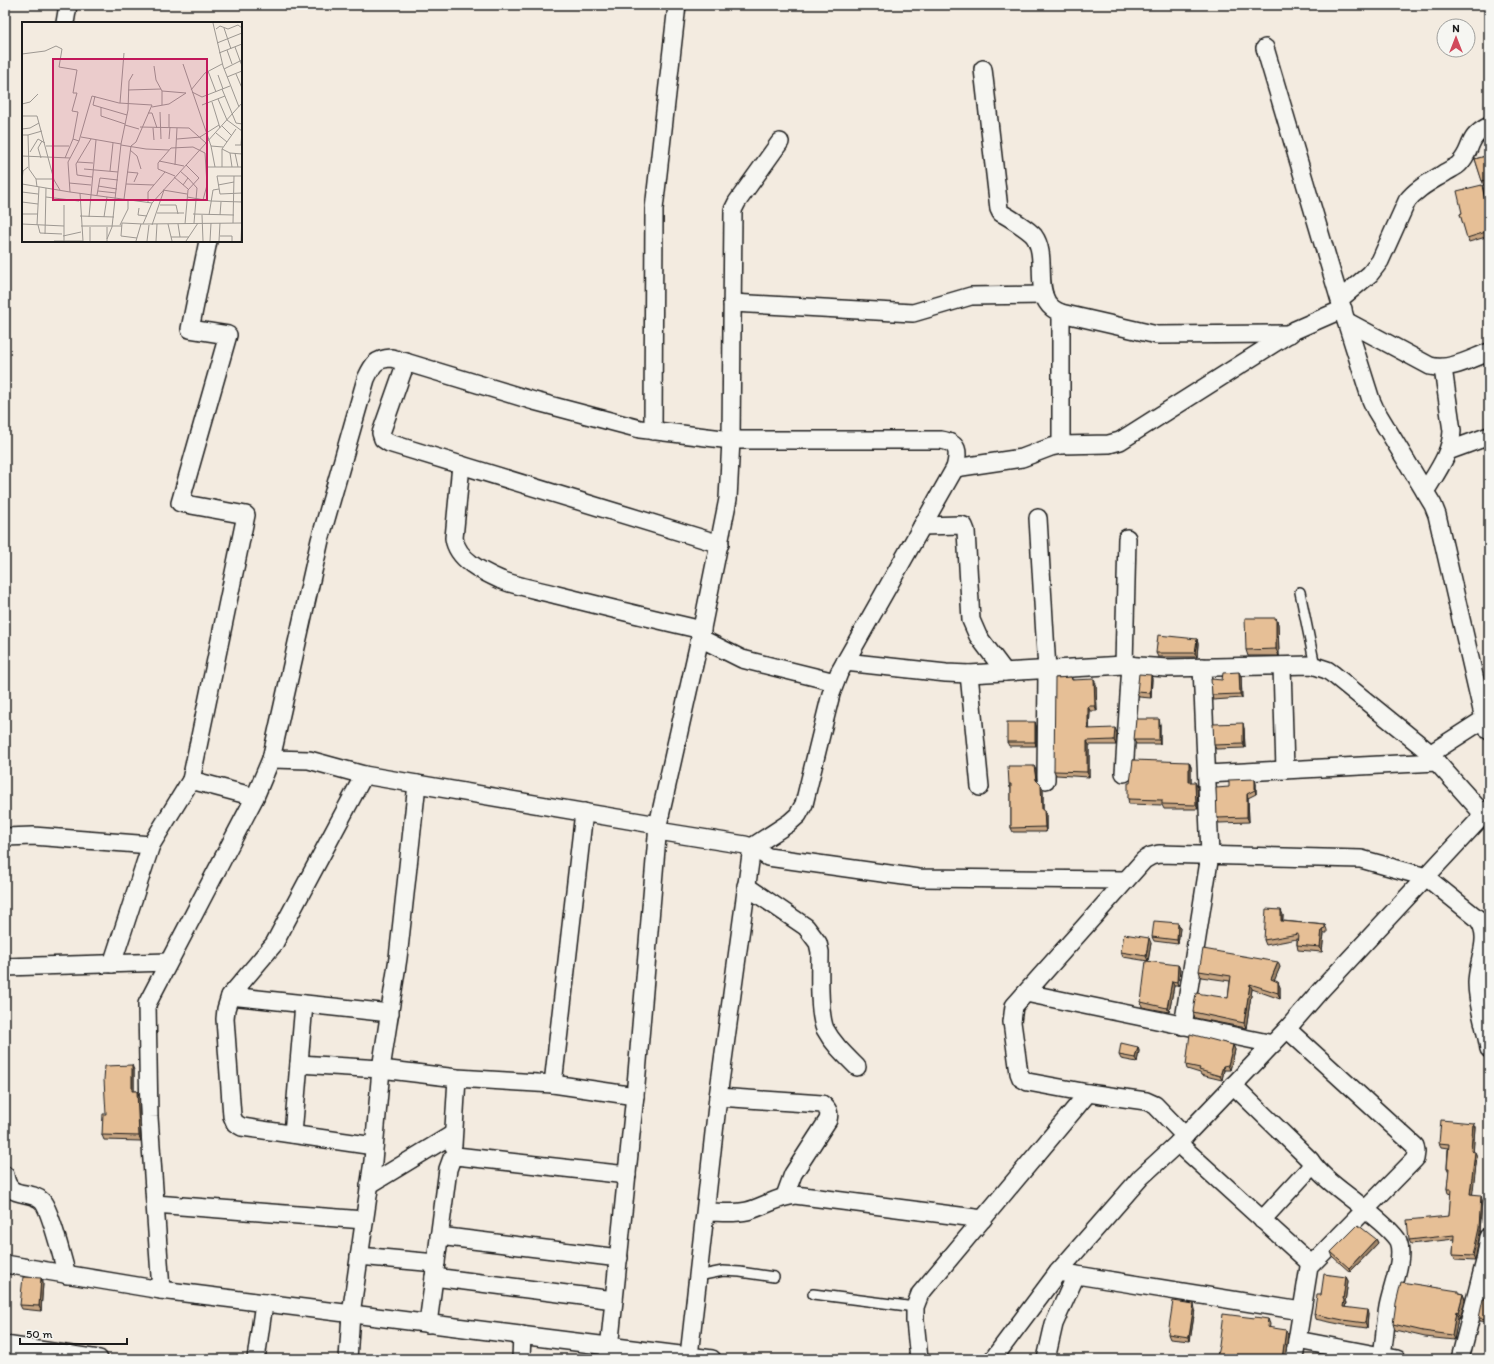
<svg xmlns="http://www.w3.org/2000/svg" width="1494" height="1364" viewBox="0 0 1494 1364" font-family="Itim,sans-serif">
  <rect width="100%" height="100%" fill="#f3ebe0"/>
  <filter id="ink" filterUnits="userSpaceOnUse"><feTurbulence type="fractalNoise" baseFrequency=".025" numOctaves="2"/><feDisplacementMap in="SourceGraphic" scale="8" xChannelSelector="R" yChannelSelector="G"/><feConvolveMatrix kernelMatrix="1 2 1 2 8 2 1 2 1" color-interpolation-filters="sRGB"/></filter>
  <g filter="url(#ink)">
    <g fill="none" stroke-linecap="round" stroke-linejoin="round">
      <g stroke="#1c1c1c" stroke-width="12">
        <g id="service">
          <path d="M 1300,592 L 1315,666"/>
          <path d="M 698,1276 L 723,1271 L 740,1272 L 774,1277"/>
          <path d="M 813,1294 L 915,1307"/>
        </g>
      </g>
      <g stroke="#1c1c1c" stroke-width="20">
        <g id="minor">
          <path d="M 65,23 L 68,5"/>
          <path d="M 1265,48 L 1346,321 L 1371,400 L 1375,409 L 1433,505 L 1437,515 L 1484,719 L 1489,731"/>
          <path d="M 983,69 L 999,209 L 1001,213 C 1009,217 1029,230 1034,236 C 1047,254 1036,284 1047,302 C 1050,307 1056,311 1061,313 L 1157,335 L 1290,334"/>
          <path d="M 1340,299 L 1370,274 L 1380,261 L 1407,201 C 1417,188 1432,181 1446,172 C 1451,169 1456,167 1459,164 C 1474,149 1465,138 1489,126"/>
          <path d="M 732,303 L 913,313 L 971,296 L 1044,295"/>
          <path d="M 1346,321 L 1430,366 C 1450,371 1470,359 1489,352"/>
          <path d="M 406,362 L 381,433 L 383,439 L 389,443 L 720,544"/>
          <path d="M 653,431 L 654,209 L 677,5"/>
          <path d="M 1061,445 L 1061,313"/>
          <path d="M 1448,451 L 1489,436"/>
          <path d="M 461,465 L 454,538 C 457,560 483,572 501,580 C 519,587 539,590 557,595 C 605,607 654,619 702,630"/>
          <path d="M 955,468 L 1022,458 L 1051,447 L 1061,445 L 1109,444 L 1120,441 L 1295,330 L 1343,309"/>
          <path d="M 1425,492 C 1436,473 1451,454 1452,431 L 1443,368"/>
          <path d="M 1038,518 L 1047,670 L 1046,780"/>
          <path d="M 922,526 L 961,525 L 964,526 L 966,531 L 971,620 L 978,636 L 1005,672"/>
          <path d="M 700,638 L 742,659 L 835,682"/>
          <path d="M 845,662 L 946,673 L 969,674 L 1124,665 L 1167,668 L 1312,665 L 1327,670 L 1334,675 L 1425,749 L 1484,815"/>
          <path d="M 1124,665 L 1127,538"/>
          <path d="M 1282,666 L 1285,770"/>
          <path d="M 969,674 L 980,787"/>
          <path d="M 1430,754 L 1489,716"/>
          <path d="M 271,759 L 309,760 L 364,775 L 658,825"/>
          <path d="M 1124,773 L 1131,665"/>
          <path d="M 1207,774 L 1437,762"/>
          <path d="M 364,775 L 274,944 L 230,996 L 226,1009 L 225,1019 L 232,1116 L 235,1123 L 242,1127 L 374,1146"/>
          <path d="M 255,797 L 271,759 L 320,540 L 366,379 C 373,364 375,359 392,358 L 534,401 L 640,429 L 731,440 L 941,440 C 959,443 959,452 955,468 L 839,673 L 831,694 L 804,804 L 798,815 L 789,823 L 752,847 L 718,1097 L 689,1356"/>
          <path d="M 658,831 L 745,845 L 752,847 L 768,857 L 918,878 L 1126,880"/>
          <path d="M 5,837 L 33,836 L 151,845"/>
          <path d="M 746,886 L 806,927 L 818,943 L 820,952 C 820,971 818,1012 825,1029 C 833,1044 845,1055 857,1067"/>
          <path d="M 112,964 L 151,845 L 191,780"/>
          <path d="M 5,967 L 168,962"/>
          <path d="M 1026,993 L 1273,1044"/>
          <path d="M 230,996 L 390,1013"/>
          <path d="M 1183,1026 L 1210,855 L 1202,667"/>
          <path d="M 1287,1029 L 1415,1146 L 1416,1152 L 1415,1159 L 1309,1267 L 1294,1359"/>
          <path d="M 299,1064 L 381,1069 L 457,1078 L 553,1084 L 635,1096"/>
          <path d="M 553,1084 L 584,812"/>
          <path d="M 1233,1085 L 1310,1160 L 1310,1165 L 1309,1169 L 1262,1220"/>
          <path d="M 718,1097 L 822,1104 C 828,1109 830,1112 828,1120 L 793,1174 L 785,1196"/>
          <path d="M 293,1134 L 304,1004"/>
          <path d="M 1185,1136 L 1155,1105 L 1146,1101 L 1088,1093 L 1028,1082 L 1021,1078 L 1019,1073 L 1012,1022 L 1014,1006 L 1144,860 L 1151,856 L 1159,854 L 1361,859 L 1426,877 L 1477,918 C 1493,936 1477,961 1477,983 C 1477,1005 1486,1028 1489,1049"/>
          <path d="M 1178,1143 L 1311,1264"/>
          <path d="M 453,1145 L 457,1078"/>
          <path d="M 1310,1160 C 1323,1179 1344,1192 1362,1207 C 1371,1214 1393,1232 1398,1241 C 1405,1258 1391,1289 1388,1307 C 1385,1324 1385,1342 1381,1359"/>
          <path d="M 5,1175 C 9,1201 28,1188 42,1201 C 50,1209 63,1261 67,1275"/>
          <path d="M 369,1185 L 453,1134"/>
          <path d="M 155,1204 L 364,1220"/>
          <path d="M 706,1212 C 719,1212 734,1214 747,1211 C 763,1207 777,1197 795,1195 L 983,1219"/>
          <path d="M 439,1236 L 619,1258"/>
          <path d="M 359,1256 L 436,1263"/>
          <path d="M 5,1264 L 161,1290 L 149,1117 L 147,1004 L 255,797 L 191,780 L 246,515 L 180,503 L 228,335 L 190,329 L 208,241"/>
          <path d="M 1058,1272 L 1301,1311"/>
          <path d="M 434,1277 L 614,1300"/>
          <path d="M 161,1290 L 712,1359"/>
          <path d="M 428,1324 L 448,1169 L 452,1158 L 456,1156 L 627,1175"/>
          <path d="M 1297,1340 L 1397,1359"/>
          <path d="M 5,1345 L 99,1359"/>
          <path d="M 256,1359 L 264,1303"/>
          <path d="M 348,1359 L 351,1314 L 373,1161 L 381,1069 L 398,958 L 417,784"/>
          <path d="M 521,1359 L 522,1335"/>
          <path d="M 608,1359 L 636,1085 L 658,825 L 700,638 L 728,499 L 731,440 L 733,210 L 737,202 L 780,142"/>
          <path d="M 919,1359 L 915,1321 L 915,1307 L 920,1294 L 1088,1093"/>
          <path d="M 993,1359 L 1058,1272 L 1141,1177 L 1178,1143 L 1287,1029 L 1320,991 L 1489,809"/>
          <path d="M 1046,1359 L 1054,1324 L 1076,1275"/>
          <path d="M 1460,1359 L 1485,1261 L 1489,1237"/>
        </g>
      </g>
      <use href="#service" stroke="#f6f6f2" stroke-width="9"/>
      <use href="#minor" stroke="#f6f6f2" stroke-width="17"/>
    </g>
    <g fill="#c6a481" stroke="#1c1c1c">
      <path d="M 1489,155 L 1489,184 L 1484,186 L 1475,159 Z"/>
      <path d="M 1482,185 L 1484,190 L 1487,206 L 1489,205 L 1489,236 L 1469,242 L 1460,214 L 1462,213 Z"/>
      <path d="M 1276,618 L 1278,624 L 1279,656 L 1248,656 L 1246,650 Z"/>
      <path d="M 1197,639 L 1198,644 L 1197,657 L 1158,657 L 1156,653 Z"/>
      <path d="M 1151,675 L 1152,679 L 1151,698 L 1139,697 L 1137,692 Z"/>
      <path d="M 1241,676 L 1242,698 L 1213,700 L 1212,695 L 1222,680 Z"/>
      <path d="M 1071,677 L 1073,680 L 1096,684 L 1097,711 L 1090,711 L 1089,729 L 1117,733 L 1116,745 L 1089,745 L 1089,777 L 1056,775 L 1054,771 Z"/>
      <path d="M 1035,722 L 1036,726 L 1036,746 L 1009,746 L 1007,742 Z"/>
      <path d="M 1160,724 L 1160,744 L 1136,744 L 1134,740 Z"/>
      <path d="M 1244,728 L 1245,748 L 1216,749 L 1214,745 Z"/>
      <path d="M 1189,762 L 1191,767 L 1191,782 L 1197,786 L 1198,809 L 1164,809 L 1162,805 L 1129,804 L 1128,799 L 1130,783 Z"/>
      <path d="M 1036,770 L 1037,781 L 1043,789 L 1043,810 L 1044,810 L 1046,814 L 1046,832 L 1013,832 L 1011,828 L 1011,788 L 1010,788 L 1009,784 Z"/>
      <path d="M 1255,779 L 1256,784 L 1256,794 L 1248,798 L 1249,822 L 1219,823 L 1217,818 L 1229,787 Z"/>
      <path d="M 1283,915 L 1283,921 L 1325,925 L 1327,930 L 1327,933 L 1324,933 L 1322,952 L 1298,950 L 1297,945 L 1297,939 L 1266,945 L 1264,940 Z"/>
      <path d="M 1180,928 L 1178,944 L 1154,941 L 1152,937 Z"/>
      <path d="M 1151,943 L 1148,961 L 1123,957 L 1121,952 Z"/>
      <path d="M 1178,965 L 1180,969 L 1178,986 L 1174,986 L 1169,1012 L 1142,1007 L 1141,1002 Z"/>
      <path d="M 1280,967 L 1274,980 L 1280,987 L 1280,999 L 1252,989 L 1246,1028 L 1195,1018 L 1193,1012 L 1228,998 L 1230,981 L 1201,977 L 1199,971 Z"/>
      <path d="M 1233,1045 L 1235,1050 L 1230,1070 L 1224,1070 L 1222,1080 L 1201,1075 L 1200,1073 L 1187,1069 L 1186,1065 Z"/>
      <path d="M 1138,1047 L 1139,1051 L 1137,1062 L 1121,1059 L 1119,1055 Z"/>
      <path d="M 134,1070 L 134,1091 L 137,1091 L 139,1095 L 141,1141 L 104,1140 L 102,1135 L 106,1114 Z"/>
      <path d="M 1473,1123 L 1475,1127 L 1473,1152 L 1477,1156 L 1472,1194 L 1482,1199 L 1480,1233 L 1475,1261 L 1455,1260 L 1453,1255 L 1454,1239 L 1411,1244 L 1409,1240 L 1449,1216 L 1451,1194 L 1448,1193 L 1447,1189 L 1449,1172 L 1447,1168 L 1448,1148 L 1441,1147 L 1439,1143 Z"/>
      <path d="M 1376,1239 L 1378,1243 L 1350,1272 L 1333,1257 L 1331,1252 Z"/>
      <path d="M 1346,1277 L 1348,1281 L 1345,1302 L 1346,1304 L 1345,1307 L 1368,1314 L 1367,1328 L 1344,1325 L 1315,1319 L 1314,1314 L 1321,1295 Z"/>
      <path d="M 41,1278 L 43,1283 L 41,1311 L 22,1309 L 20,1305 Z"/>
      <path d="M 1459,1293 L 1463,1294 L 1465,1300 L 1460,1319 L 1458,1318 L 1454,1340 L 1425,1337 L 1395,1330 L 1393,1324 Z"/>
      <path d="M 1489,1299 L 1489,1322 L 1480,1321 L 1479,1318 Z"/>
      <path d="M 1195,1309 L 1190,1341 L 1170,1339 L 1168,1334 Z"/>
    </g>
    <g fill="#a18669" stroke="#1c1c1c">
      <path d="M 1482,185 L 1484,190 L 1488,210 L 1486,206 Z"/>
      <path d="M 1276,618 L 1278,624 L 1279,656 L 1276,649 Z"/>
      <path d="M 1197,639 L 1198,644 L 1197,657 L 1195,653 Z"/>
      <path d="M 1239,672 L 1241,676 L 1242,698 L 1240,694 Z"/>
      <path d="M 1151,675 L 1152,679 L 1151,698 L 1150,693 Z"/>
      <path d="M 1094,679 L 1096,684 L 1097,711 L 1095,706 Z"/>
      <path d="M 1088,706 L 1090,711 L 1089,733 L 1088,729 Z"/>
      <path d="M 1159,719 L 1160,724 L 1160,744 L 1159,740 Z"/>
      <path d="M 1035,722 L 1036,726 L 1036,746 L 1035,742 Z"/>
      <path d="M 1243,723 L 1244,728 L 1245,748 L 1243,744 Z"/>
      <path d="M 1115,728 L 1117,733 L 1116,745 L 1114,740 Z"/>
      <path d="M 1087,741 L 1089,745 L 1089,777 L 1087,772 Z"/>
      <path d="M 1189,762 L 1191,767 L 1191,786 L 1189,782 Z"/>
      <path d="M 1034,766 L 1036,770 L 1037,785 L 1036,780 Z"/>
      <path d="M 1255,779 L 1256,784 L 1256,794 L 1255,790 Z"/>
      <path d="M 1195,782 L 1197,786 L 1198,809 L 1196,805 Z"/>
      <path d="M 1041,785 L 1043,789 L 1043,814 L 1042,810 Z"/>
      <path d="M 1247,794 L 1248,798 L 1249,822 L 1247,817 Z"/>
      <path d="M 1044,810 L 1046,814 L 1046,832 L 1045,827 Z"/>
      <path d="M 1281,910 L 1283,915 L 1282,926 L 1281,921 Z"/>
      <path d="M 1178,923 L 1180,928 L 1178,944 L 1177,940 Z"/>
      <path d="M 1322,929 L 1324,933 L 1322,952 L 1320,947 Z"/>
      <path d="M 1149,938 L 1151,943 L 1148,961 L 1146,956 Z"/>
      <path d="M 1278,962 L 1280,967 L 1273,984 L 1271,979 Z"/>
      <path d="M 1178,965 L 1180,969 L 1178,986 L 1177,982 Z"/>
      <path d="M 1172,981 L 1174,986 L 1169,1012 L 1167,1008 Z"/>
      <path d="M 1278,982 L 1280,987 L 1280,999 L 1278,993 Z"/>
      <path d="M 1250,984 L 1252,989 L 1246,1028 L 1244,1023 Z"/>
      <path d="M 1233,1045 L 1235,1050 L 1230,1070 L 1228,1065 Z"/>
      <path d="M 1138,1047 L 1139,1051 L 1137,1062 L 1135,1058 Z"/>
      <path d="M 132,1065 L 134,1070 L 134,1096 L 132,1091 Z"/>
      <path d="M 1223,1066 L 1224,1070 L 1222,1080 L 1220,1076 Z"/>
      <path d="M 137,1091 L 139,1095 L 141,1141 L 139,1136 Z"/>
      <path d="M 1473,1123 L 1475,1127 L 1473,1156 L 1471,1151 Z"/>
      <path d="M 1475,1152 L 1477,1156 L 1472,1199 L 1470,1194 Z"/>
      <path d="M 1481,1195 L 1482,1199 L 1480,1233 L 1475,1261 L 1473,1256 Z"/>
      <path d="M 1376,1239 L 1378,1243 L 1350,1272 L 1349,1268 Z"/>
      <path d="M 1346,1277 L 1348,1281 L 1345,1302 L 1346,1304 L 1344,1311 L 1343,1307 L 1343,1299 Z"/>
      <path d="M 41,1278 L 43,1283 L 41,1311 L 39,1306 Z"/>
      <path d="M 1463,1294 L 1465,1300 L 1460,1319 L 1458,1313 Z"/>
      <path d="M 5,1300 L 7,1305 L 5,1318 Z"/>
      <path d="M 1194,1304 L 1195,1309 L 1190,1341 L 1189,1337 Z"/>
      <path d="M 1367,1310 L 1368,1314 L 1367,1328 L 1365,1323 Z"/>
      <path d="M 1456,1312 L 1458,1318 L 1454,1340 L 1452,1335 Z"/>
      <path d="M 1268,1319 L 1270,1324 L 1269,1332 L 1267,1327 Z"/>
      <path d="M 1286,1330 L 1288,1335 L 1285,1359 L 1282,1359 Z"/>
    </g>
    <g fill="#e6bf96" stroke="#1c1c1c">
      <path d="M 1489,155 L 1489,179 L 1482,181 L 1475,159 Z"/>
      <path d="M 1482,185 L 1486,206 L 1489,205 L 1489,231 L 1467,238 L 1460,214 L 1462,213 L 1457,191 Z"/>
      <path d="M 1245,618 L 1276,618 L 1276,649 L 1246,650 Z"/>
      <path d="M 1158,635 L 1197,639 L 1195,653 L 1156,653 Z"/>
      <path d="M 1239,672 L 1240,694 L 1212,695 L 1211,679 L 1222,680 L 1223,673 Z"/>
      <path d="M 1139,674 L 1151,675 L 1150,693 L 1137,692 Z"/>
      <path d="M 1071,677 L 1072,680 L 1094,679 L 1095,706 L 1088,706 L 1088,729 L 1115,728 L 1114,740 L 1087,741 L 1087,772 L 1054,771 L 1055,678 Z"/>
      <path d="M 1136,719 L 1159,719 L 1159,740 L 1134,740 Z"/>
      <rect x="1007" y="722" width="28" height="20"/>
      <path d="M 1243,723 L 1243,744 L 1214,745 L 1213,724 Z"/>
      <path d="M 1133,760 L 1189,762 L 1189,782 L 1195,782 L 1196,805 L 1162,804 L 1162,800 L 1128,799 L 1128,783 L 1130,783 Z"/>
      <path d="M 1008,766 L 1034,766 L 1036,780 L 1041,785 L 1042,810 L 1044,810 L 1045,827 L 1011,828 L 1011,784 L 1009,784 Z"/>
      <path d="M 1255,779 L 1255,790 L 1247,794 L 1247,817 L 1217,818 L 1216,788 L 1229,787 L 1229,780 Z"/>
      <path d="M 1266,909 L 1281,910 L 1281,921 L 1325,925 L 1325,928 L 1322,929 L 1320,947 L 1297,945 L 1298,934 L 1264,940 Z"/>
      <path d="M 1154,921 L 1178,923 L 1177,940 L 1152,937 Z"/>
      <path d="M 1124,934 L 1149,938 L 1146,956 L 1121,952 Z"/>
      <path d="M 1203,949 L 1278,962 L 1271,979 L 1278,982 L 1278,993 L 1250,984 L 1244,1023 L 1193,1012 L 1196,993 L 1228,998 L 1231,976 L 1199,971 Z"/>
      <path d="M 1146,961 L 1178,965 L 1177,982 L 1172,981 L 1167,1008 L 1141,1002 Z"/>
      <path d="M 1190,1034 L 1233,1045 L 1228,1065 L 1223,1066 L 1220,1076 L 1199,1070 L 1200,1068 L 1186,1065 Z"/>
      <path d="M 1121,1043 L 1138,1047 L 1135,1058 L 1119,1055 Z"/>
      <path d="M 132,1065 L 132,1091 L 137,1091 L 139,1136 L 102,1135 L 103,1114 L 106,1114 L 104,1080 L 105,1066 Z"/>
      <path d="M 1441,1120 L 1473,1123 L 1471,1151 L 1475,1152 L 1470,1194 L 1481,1195 L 1479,1228 L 1473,1256 L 1453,1255 L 1454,1235 L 1409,1240 L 1407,1220 L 1449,1216 L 1451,1189 L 1447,1189 L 1449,1168 L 1447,1168 L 1449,1144 L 1439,1143 Z"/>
      <path d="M 1358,1225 L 1376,1239 L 1349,1268 L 1331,1252 Z"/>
      <path d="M 1324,1274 L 1346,1277 L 1343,1299 L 1344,1300 L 1343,1307 L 1367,1310 L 1365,1323 L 1343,1320 L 1314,1314 L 1317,1295 L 1321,1295 Z"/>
      <path d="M 23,1277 L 41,1278 L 39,1306 L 20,1305 Z"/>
      <path d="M 1401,1282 L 1458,1291 L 1458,1293 L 1463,1294 L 1458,1313 L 1456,1312 L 1452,1335 L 1423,1331 L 1393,1324 L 1396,1303 Z"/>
      <path d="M 1483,1299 L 1489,1299 L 1489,1319 L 1479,1318 Z"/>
      <path d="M 1173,1301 L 1194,1304 L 1189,1337 L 1168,1334 Z"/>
      <path d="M 1223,1314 L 1255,1318 L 1255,1317 L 1268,1319 L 1267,1327 L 1286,1330 L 1282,1359 L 1216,1359 L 1219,1346 Z"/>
    </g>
  </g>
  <g transform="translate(22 22)">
    <rect width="220" height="220" fill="#f3ebe0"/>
    <path fill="none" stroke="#9d9892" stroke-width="1" d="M 191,1 L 201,44 L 217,85M 202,6 L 209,27M 194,7 L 198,4 L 206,7 L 216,3 L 220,6M 195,21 L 220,11M 213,25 L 220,44M 205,28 L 210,42M 197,31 L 220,22M 0,32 L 23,29 L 34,24 L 40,27 L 37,45 L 55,48 L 51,71 L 55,71 L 50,89 L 56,90 L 51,117 L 57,119 L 46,140 L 48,170 L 0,162M 161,42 L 189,124 L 193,145M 132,44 L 134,58 L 140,69 L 164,71M 202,47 L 220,38M 186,49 L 194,70M 214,52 L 220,66M 196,53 L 201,67M 205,55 L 220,49M 200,67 L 214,101 L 220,102M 106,68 L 139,67M 169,68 L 183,51 L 200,42M 170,70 L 180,75 L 208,64M 73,74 L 71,83 L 105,93M 196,77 L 205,98 L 220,109M 190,80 L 198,106M 98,81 L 102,31M 0,82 L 8,80 L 16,72M 140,83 L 140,69M 180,83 L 203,74M 79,85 L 79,94 L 103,102M 130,85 L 147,82 L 164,71M 138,90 L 139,117M 126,91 L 130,91 L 135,106M 0,94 L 15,94 L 32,158 L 38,168M 103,103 L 117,107M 200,104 L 210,114M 118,105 L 167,106 L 184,121M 147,105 L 147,92M 131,106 L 132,118M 0,107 L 8,106 L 17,101M 194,111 L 205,120M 0,113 L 6,113 L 7,147 L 14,157 L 15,165M 0,113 L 0,94M 6,113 L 20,109M 59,115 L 99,122M 178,115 L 197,103M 69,117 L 54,142 L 55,153 L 70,155M 147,117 L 148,105M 155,117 L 179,115M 57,119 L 70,74 L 97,81 L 130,83 L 114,120 L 109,124 L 102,177M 99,123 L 124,127 L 147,128M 213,123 L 219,123 L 220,109M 24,124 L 47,124M 189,124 L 201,125M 200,127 L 208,131 L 220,132M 108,128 L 115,134 L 119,147M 8,130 L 16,117 L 23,121M 208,131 L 210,145M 213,131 L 216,145M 0,134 L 48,136M 19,136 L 16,126 L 20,119M 43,136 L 51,117M 137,139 L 162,144M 55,140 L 71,141M 153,143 L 155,106M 184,145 L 220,145M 200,145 L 200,127 L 214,107M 62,147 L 96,150M 88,149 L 91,121M 158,149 L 166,156 L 161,163M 105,150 L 116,151 L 112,160M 153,154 L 136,147 L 136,141 L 149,126 L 171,125 L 183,131 L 185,163 L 181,178M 220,154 L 195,154 L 198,172 L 220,171M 152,155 L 166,167M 166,156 L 175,166 L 172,201M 14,157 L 31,157M 0,159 L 1,149 L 6,145M 47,161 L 69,163M 104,162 L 132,163M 196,163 L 212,160M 76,164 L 95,167M 141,168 L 165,172M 76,169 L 94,171M 0,170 L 16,172M 48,170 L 130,181 L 121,202 L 220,201M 58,171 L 61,219M 75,173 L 78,156 L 96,158M 24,175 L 57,179M 165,175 L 189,179 L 220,180M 0,180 L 16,182M 126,181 L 126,170 L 143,150M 130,181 L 220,81M 138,183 L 154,183 L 156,192M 117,186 L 116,193 L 125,194M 135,191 L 162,191M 0,192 L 16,192M 171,192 L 212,193M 180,193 L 181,219M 187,193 L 191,168 L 197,167M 198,193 L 199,180M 58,194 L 92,195M 67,195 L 74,118M 82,195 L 85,175M 211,201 L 212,154M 0,202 L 42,204M 146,202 L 150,219M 156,202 L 158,215M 163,202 L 166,168 L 177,156 L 164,143M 15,203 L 17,165M 16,203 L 18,211 L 40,212M 98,203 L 106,187 L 106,177M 130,203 L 142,168M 59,204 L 100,204M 68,205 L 68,219M 85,205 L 85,219M 23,212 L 24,166M 41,214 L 59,210M 198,214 L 210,214 L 210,219M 149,215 L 167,215M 115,216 L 99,214 L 100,201 L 121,202M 85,217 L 90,205 L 99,122 L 106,88 L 107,59 L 111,52M 32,219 L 61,219M 42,219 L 42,183M 114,219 L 119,202M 125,219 L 127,203M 134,219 L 135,202M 164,219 L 176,201M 188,219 L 189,201M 197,219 L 198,201M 219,219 L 220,192"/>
    <path fill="#c2185b" fill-opacity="0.15" stroke="#c2185b" stroke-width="2" d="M 31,37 L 185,37 L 185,178 L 31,178 Z"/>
    <rect width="220" height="220" fill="none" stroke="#1c1c1c" stroke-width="2"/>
  </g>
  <rect width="1494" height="1364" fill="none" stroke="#f6f6f2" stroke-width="20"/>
  <rect x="10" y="10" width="1474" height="1344" fill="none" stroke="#1c1c1c" stroke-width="1.5" filter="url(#ink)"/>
  <g transform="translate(1456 38)"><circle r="19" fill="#f6f6f2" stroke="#9f9f9c"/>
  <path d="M0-3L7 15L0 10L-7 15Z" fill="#d1495b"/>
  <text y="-6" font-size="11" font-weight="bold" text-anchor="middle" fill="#1c1c1c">N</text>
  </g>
  <path d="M20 1338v6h107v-6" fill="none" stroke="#1c1c1c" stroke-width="2"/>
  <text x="26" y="1338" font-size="12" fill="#1c1c1c" stroke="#f6f6f2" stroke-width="3" paint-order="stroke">50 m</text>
</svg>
